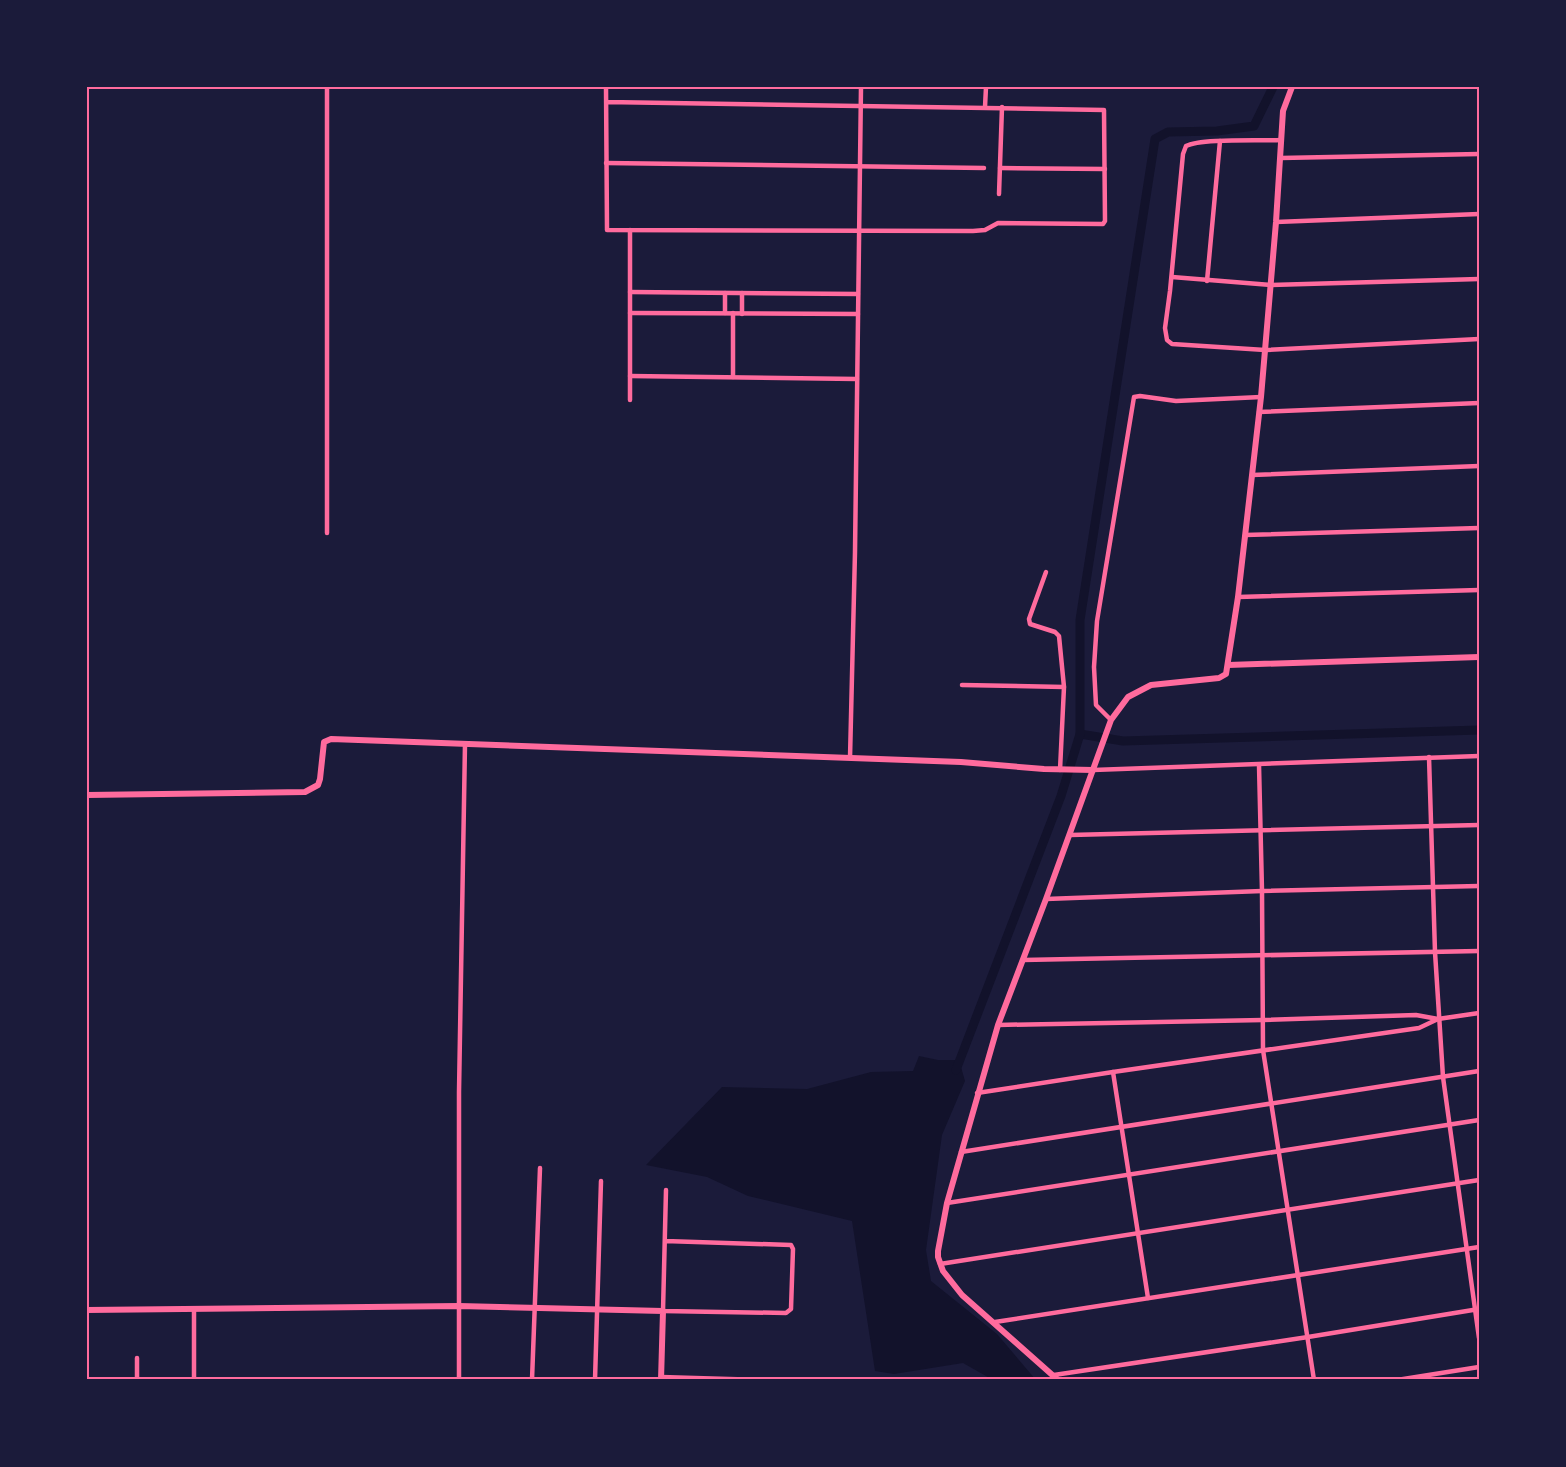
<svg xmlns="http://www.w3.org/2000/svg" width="1566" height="1467" viewBox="0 0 1566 1467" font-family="Poppins,sans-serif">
  <rect width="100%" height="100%" fill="#1b1b3a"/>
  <path fill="#12122b" d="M 919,1056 L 938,1060 L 959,1060 L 965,1081 L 942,1135 L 926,1250 L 931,1281 L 997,1334 L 1036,1380 L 993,1380 L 963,1363 L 894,1374 L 875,1371 L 852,1221 L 748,1196 L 707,1177 L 646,1165 L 722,1087 L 807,1089 L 871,1072 L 913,1071 Z"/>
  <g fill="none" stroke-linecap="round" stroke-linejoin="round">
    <g stroke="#12122b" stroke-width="9">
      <path d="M 1080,734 L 1123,741 L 1479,730"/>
      <path d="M 956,1070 L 1061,796 L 1080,734 L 1080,620 L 1155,139 L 1168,132 L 1217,131 L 1254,126 L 1273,87"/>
    </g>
    <g stroke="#ff6b9d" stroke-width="4.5">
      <path d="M 327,87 L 327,533"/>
      <path d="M 606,87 L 607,230 L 973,231 L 985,230 L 998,223 L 1103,224 L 1105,221 L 1104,110 L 606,102"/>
      <path d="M 985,107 L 986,87"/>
      <path d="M 1281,140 C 1261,141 1200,138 1186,146 L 1183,154 L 1170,291 L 1165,328 L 1167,340 L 1172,344 L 1265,350 L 1479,339"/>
      <path d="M 1281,158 L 1479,154"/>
      <path d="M 606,163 L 984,168"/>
      <path d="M 1000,168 L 1105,169"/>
      <path d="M 999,194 L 1002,107"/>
      <path d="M 1276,222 L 1479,214"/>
      <path d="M 630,230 L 630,400"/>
      <path d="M 1172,277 L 1271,285 L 1479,279"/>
      <path d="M 1207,281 L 1220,141"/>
      <path d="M 630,292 L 858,294"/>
      <path d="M 725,293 L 725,313"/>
      <path d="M 630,313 L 858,314"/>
      <path d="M 733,313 L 733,377"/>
      <path d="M 742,314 L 742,293"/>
      <path d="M 630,376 L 857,379"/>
      <path d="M 1259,412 L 1479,403"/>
      <path d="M 1252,475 L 1479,466"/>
      <path d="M 1245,535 L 1479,528"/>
      <path d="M 1046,572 L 1029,619 L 1030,624 L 1055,632 L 1059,636 L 1064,687"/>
      <path d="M 1238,597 L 1479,590"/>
      <path d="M 962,685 L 1064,687 L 1060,770"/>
      <path d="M 1111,720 L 1096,705 L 1094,667 L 1097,621 L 1134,397 L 1140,396 L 1176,401 L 1261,397"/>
      <path d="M 1429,757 L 1435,952 L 1443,1077 L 1479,1338"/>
      <path d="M 850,758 L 855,552 L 861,87"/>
      <path d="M 1259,765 L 1262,891 L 1263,1050 L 1314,1380"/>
      <path d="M 1093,770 L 1479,756"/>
      <path d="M 1070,835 L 1479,825"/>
      <path d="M 1046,899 L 1262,891 L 1479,886"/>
      <path d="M 1023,960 L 1479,951"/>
      <path d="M 998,1025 L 1263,1020 L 1416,1015 L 1438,1019"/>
      <path d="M 1113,1072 L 1148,1298"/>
      <path d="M 977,1093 L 1113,1072 L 1419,1028 L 1438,1019 L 1479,1013"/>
      <path d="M 961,1152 L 1479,1071"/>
      <path d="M 947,1203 L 1479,1120"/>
      <path d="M 665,1241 L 791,1245 L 793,1249 L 791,1309 L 786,1313 L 663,1311 L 666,1190"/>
      <path d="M 940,1264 L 1479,1180"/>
      <path d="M 194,1309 L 194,1380"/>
      <path d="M 995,1322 L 1479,1247"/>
      <path d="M 137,1358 L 137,1380"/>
      <path d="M 1054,1375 L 1308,1337 L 1479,1309"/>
      <path d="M 661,1377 L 763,1380"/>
      <path d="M 459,1380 L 459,1092 L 465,744"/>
      <path d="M 532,1380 L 540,1168"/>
      <path d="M 595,1380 L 601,1181"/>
      <path d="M 1397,1380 L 1479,1367"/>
    </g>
    <g stroke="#ff6b9d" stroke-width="6">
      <path d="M 1228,665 L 1479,657"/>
      <path d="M 87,795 L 305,792 L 318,785 L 320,779 L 324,742 L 331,739 L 961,762 L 1044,769 L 1093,770"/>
      <path d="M 87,1310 L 459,1306 L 663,1311 L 661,1380"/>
      <path d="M 1058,1380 L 962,1295 L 943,1271 L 938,1257 L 938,1251 L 947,1203 L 998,1025 L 1046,899 L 1111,720 L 1128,697 L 1151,685 L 1219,678 L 1226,674 L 1238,597 L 1261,397 L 1276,222 L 1283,111 L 1292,87"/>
    </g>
  </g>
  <rect width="1566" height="1467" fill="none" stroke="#1b1b3a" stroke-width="177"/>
  <rect x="88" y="88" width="1390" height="1290" fill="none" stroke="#ff6b9d" stroke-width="2"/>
</svg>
